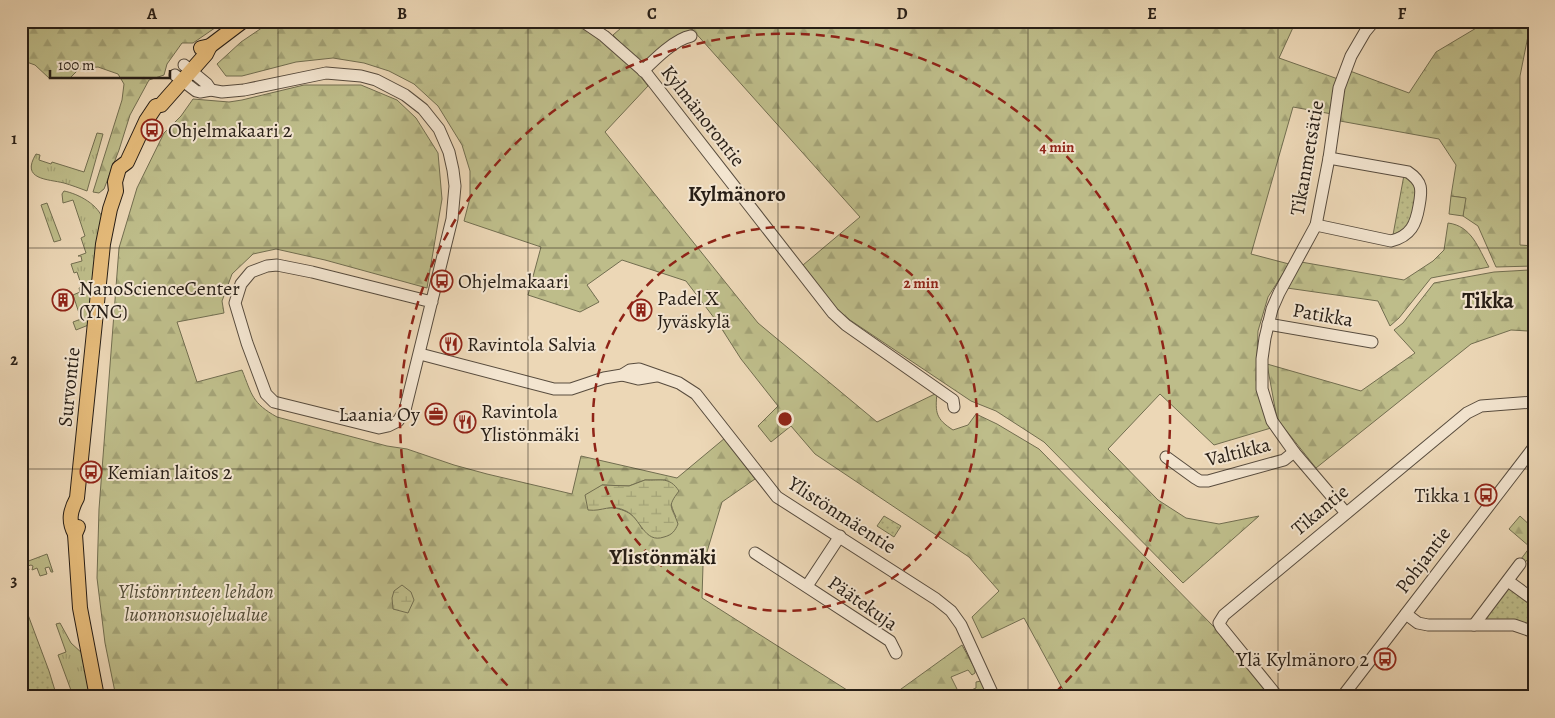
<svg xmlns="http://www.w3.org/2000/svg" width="1555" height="718" viewBox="0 0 1555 718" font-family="Alegreya,serif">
  <defs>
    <pattern id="grass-tufts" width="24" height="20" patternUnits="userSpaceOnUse" patternTransform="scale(1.25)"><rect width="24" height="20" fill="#bebd8a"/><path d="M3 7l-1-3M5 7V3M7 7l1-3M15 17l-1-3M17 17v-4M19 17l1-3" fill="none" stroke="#a3a276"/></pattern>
    <pattern id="forest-firs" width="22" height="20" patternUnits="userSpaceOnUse" patternTransform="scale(1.25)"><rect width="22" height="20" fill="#bebd8a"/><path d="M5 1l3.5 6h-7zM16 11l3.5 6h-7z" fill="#a3a276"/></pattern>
    <pattern id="wetland-marsh" width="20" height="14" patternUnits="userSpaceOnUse" patternTransform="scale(1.25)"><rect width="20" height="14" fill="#bebd8a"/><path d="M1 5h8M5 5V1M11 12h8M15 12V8" fill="none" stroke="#a3a276"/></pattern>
    <pattern id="park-dots" width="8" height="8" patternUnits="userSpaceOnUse" patternTransform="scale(1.25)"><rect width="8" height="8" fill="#bebd8a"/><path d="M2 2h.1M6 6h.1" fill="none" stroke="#a3a276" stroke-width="1.8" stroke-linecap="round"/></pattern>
  </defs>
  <rect width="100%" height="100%" fill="#ecd7b6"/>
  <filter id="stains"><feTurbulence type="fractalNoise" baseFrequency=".004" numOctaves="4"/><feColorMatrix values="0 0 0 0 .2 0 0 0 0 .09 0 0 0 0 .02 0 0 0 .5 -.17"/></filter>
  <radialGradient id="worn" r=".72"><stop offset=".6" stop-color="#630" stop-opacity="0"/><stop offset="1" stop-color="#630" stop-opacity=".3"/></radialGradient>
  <g fill="url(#grass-tufts)" stroke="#726e50">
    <path d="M 97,133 L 103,134 L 87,191 C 79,188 71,185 64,183 C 48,179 20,180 36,154 L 40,155 L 39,160 L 51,164 L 52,162 L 84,172 Z"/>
    <path d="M 64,191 C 79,194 99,205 103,220 L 91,324 L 76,330 L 73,322 L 81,319 L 73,295 L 80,292 L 79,288 L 82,287 L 77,272 L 74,273 L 71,264 L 82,261 L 81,256 L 78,256 L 86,253 L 81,238 L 85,236 L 73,200 L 63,203 L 62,194 Z"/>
    <path d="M 47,203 L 61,240 L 54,242 L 41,205 Z"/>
    <path d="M 47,554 L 53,572 L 51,572 L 49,567 L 45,568 L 47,574 L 40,576 L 37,568 L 32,570 L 33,566 L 31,565 L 28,566 L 29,570 L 21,573 L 21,555 L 23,555 L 26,562 Z"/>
    <path d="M 60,623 L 71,643 L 83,654 L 92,697 L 74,697 L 72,693 L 58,655 L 66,652 L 56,624 Z"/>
  </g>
  <g fill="url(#forest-firs)" stroke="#726e50" fill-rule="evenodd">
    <path d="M 21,21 L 225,21 L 193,43 L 182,43 L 167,64 L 164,75 L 149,80 L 130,115 L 119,150 L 104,189 L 99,193 L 93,192 L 122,100 L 124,84 L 118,74 L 98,67 L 79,69 L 70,78 L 49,78 L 35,65 L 21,60 Z"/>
    <path d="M 272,21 L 573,21 C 601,39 628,59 648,86 L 605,132 L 758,323 L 877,422 L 937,393 C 935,413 936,419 953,430 L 968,425 L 976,414 L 997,424 L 1039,449 L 1216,629 L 1272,697 L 1067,697 L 1024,618 L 982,638 L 972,617 L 999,591 L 969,557 L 815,454 L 791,426 L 771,442 L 758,426 L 778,406 L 741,359 L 718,323 L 686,281 L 622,260 L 587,285 L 599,302 L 580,312 L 528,295 L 541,247 L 464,221 L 470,198 L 470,171 L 462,145 L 438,106 L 414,84 L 389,71 L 364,63 L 333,58 L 296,62 L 242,76 L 226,76 L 217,64 L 241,42 Z"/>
    <path d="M 629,21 L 1296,21 L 1279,58 L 1338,79 L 1332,114 L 1293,107 L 1251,254 L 1289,264 L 1268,297 L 1258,331 L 1256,380 L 1268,422 L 1271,428 L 1214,445 L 1160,394 L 1108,449 L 1158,500 L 1186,518 L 1219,524 L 1259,516 L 1183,583 L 1044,442 L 996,411 L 971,401 L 850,320 L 835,308 L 803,265 L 860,217 L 692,29 L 643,65 L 613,35 Z"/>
    <path d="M 1488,21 L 1531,21 L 1520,76 L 1520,245 L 1534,246 L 1534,266 L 1496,267 L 1478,226 L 1463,216 L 1465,198 L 1451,196 L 1456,165 L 1439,139 L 1340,121 L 1342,88 L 1350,71 L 1409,93 L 1436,52 Z"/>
    <path d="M 304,85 L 361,85 L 397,100 L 416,118 L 438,153 L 442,199 L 427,288 L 325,260 L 276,249 L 253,254 L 232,274 L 222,301 L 224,313 L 177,322 L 197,382 L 242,370 C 252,395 252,403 277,417 L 387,446 L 407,449 L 454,465 L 487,474 L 572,494 L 581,456 L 677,478 L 725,438 L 755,479 L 722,502 L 703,565 L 702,598 L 858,697 L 116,697 L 105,643 L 97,578 L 99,509 L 119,248 L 137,188 L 164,133 L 181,116 L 193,99 L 229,102 L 242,100 ZM 645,480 L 666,480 C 669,492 670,506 676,517 L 642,529 C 635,513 624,509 608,507 L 602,485 L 629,486 Z"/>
    <path d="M 1448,223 C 1472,226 1478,248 1489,267 L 1431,278 L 1399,318 L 1390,326 L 1378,301 L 1287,288 L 1301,262 L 1404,280 L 1433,261 L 1444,250 Z"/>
    <path d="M 1529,270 L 1529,293 L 1534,298 L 1534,333 L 1528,331 L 1511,330 L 1471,344 L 1316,468 L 1277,419 L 1267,364 L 1361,391 L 1415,353 L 1394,330 L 1403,323 L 1434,283 L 1494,272 Z"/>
    <path d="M 1520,516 L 1534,529 L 1534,552 L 1522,566 L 1518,563 L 1530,547 L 1509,529 Z"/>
    <path d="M 962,645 L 975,669 L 975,673 L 972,675 L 968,670 L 951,677 L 960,695 L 976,688 L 976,682 L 981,681 L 988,697 L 890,697 Z"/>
  </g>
  <g fill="url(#wetland-marsh)" stroke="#726e50">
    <path d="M 645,480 C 661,481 669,476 679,491 C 666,508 672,506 678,524 C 675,531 672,535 664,537 C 644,544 641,518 626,511 C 610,503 603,512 588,510 L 585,495 L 602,485 L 629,486 Z"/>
    <path d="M 402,585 L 411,592 L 414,600 L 408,613 L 393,609 L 392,598 L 394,591 Z"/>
  </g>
  <g fill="url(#park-dots)" stroke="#726e50">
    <path d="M 1404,175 L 1411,179 L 1417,191 L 1411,222 L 1406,228 L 1393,235 Z"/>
    <path d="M 884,516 L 901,526 L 894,537 L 877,526 Z"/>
    <path d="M 1509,586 L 1534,602 L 1534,627 L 1485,621 L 1484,616 Z"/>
    <path d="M 21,596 L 49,671 L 57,697 L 21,697 Z"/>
  </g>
  <path fill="#bebd8a" stroke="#726e50" d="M 1451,196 L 1466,198 L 1463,216 L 1449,214 Z"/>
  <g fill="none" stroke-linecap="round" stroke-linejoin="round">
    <g stroke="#584c3e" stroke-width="13">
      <g id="minor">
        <path d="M 582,21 L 604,36 L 646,73 L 833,313 L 846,325 L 953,400 L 954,407"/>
        <path d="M 184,65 L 207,84 L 211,90"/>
        <path d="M 643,71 C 655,59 675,39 691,36"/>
        <path d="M 175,75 L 196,91 L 200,92 L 211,90 L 222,92 L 244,90 L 326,73 L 361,76 L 376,80 L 405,95 L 423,109 L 439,129 L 449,152 L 453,170 L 455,186 L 452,219 L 405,410 L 398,421 L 388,426 L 379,428 L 274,402 L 266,394 L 247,343 L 235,303 L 241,284 L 251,272 L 267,266 L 277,265 L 312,272 L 432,302"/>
        <path d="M 1316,225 L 1391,241 C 1411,236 1416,224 1419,206 C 1422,190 1423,182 1408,172 L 1329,158"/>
        <path d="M 1268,324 L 1372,342"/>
        <path d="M 420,354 L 554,389 L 571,389 L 604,378 L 622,375 L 630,370 L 639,369 L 679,383 L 696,394 L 777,497 L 936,599 L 951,611 L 961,625 L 994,697"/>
        <path d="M 622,375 L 638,379 L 656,376"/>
        <path d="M 1166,457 L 1195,478 L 1200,481 L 1208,481 L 1284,460 L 1294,452"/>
        <path d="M 1346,513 L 1294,452 L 1272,421 L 1262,389 L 1262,359 L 1265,338 L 1272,309 L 1279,293 L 1316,225 L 1329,158 L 1339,88 L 1351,56 L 1365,32 L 1374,21"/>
        <path d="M 755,553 L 890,641 L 896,653"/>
        <path d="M 1508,581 L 1534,600"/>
        <path d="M 807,586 L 840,536"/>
        <path d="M 1406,614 L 1418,623 L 1428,625 L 1514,625 L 1534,632"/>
        <path d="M 1474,625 L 1520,564"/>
        <path d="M 1278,697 L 1221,627 L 1219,623 L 1224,615 L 1467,413 L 1481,406 L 1534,402"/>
        <path d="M 1342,697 L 1534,447"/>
      </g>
    </g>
    <g stroke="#271e16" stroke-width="16">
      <g id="major">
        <path d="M 201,48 L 210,46 L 243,21"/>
        <path d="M 78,527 L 75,534 L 80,608 L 97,697"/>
        <path d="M 75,534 C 68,521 70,511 77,498 L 103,244 L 110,209 L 116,191 L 115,182 L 119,168 L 127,162 L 146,121 L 156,106 L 161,105 L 206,54 L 210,46"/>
      </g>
    </g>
    <use href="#minor" stroke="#f3e5d0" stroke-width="11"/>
    <use href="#major" stroke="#e6bc7b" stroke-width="14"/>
  </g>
  <path fill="none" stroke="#271e16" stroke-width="1" stroke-opacity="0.55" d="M 278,21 L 278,697M 528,21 L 528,697M 778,21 L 778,697M 1028,21 L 1028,697M 1278,21 L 1278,697M 21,248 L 1534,248M 21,469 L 1534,469"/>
  <g fill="none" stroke="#8f2418" stroke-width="2.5" stroke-dasharray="9 6">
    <circle cx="785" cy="419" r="192"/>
    <path d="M518 696A385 385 0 1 1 1052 696"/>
  </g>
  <defs>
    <g id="bus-ring" transform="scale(1.125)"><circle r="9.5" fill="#f3e5d0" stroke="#8f2418" stroke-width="1.5"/><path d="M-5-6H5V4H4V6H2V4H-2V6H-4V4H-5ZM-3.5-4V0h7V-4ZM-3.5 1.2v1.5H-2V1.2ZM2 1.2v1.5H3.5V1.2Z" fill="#8f2418"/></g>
    <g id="building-ring" transform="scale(1.125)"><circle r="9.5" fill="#f3e5d0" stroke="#8f2418" stroke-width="1.5"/><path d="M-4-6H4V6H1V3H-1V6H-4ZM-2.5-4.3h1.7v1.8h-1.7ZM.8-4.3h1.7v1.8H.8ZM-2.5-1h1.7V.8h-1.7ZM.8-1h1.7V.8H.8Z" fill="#8f2418"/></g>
    <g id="restaurant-ring" transform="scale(1.125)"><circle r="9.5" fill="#f3e5d0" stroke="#8f2418" stroke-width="1.5"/><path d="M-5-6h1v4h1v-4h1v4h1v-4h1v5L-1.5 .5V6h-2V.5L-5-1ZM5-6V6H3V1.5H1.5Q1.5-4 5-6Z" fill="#8f2418"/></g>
    <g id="office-ring" transform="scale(1.125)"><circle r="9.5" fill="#f3e5d0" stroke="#8f2418" stroke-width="1.5"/><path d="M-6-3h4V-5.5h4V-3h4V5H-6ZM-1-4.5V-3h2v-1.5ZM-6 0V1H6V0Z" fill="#8f2418"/></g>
  </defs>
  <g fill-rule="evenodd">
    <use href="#bus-ring" x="152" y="130"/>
    <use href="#bus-ring" x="442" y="281"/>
    <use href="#building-ring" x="63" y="300"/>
    <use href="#building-ring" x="641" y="310"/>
    <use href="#restaurant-ring" x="451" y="344"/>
    <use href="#office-ring" x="436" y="414"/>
    <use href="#restaurant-ring" x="465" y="422"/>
    <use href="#bus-ring" x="91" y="472"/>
    <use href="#bus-ring" x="1486" y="495"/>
    <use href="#bus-ring" x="1385" y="659"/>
  </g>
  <g text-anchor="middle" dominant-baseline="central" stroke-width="4" stroke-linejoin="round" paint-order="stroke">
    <g font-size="20" fill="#271e16" stroke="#f3e5d0">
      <text transform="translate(703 116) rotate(52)">Kylmänorontie</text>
      <text transform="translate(1307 158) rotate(-80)">Tikanmetsätie</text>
      <text transform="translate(1323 315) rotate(10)">Patikka</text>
      <text transform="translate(69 387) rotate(-84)">Survontie</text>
      <text transform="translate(1238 452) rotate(-14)">Valtikka</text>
      <text transform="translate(1320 510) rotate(-40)">Tikantie</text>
      <text transform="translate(842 515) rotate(33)">Ylistönmäentie</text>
      <text transform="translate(1423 560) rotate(-53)">Pohjantie</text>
      <text transform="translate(863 603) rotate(35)">Päätekuja</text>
    </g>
    <g font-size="20" fill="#271e16" stroke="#f3e5d0" text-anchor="start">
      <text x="168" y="130">Ohjelmakaari 2</text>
      <text x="458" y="281">Ohjelmakaari</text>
      <text x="79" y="288">NanoScienceCenter<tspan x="79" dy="23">(YNC)</tspan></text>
      <text x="657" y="298">Padel X<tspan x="657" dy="23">Jyväskylä</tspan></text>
      <text x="467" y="344">Ravintola Salvia</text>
      <text x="481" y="411">Ravintola<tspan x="481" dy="23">Ylistönmäki</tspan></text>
      <text x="420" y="414" text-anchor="end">Laania Oy</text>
      <text x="107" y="472">Kemian laitos 2</text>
      <text x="1470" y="495" text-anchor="end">Tikka 1</text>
      <text x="1369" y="659" text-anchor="end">Ylä Kylmänoro 2</text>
    </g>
    <g font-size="20" font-style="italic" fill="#544e39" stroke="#f3e5d0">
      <text x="196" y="591">Ylistönrinteen lehdon<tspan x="196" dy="23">luonnonsuojelualue</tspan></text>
    </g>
    <g font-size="21" font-weight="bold" fill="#271e16" stroke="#f3e5d0">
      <text x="737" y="194">Kylmänoro</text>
      <text x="663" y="557">Ylistönmäki</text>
    </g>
    <g font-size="22" font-weight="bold" fill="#271e16" stroke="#f3e5d0">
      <text x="1488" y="301">Tikka</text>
    </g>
  </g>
  <circle cx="785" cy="419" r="8" fill="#8f2418" stroke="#f3e5d0" stroke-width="2.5"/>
  <g font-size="15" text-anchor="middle" font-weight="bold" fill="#8f2418" stroke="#f3e5d0" stroke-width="4" stroke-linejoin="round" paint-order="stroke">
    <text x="1057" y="152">4 min</text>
    <text x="921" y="288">2 min</text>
  </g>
  <rect width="1555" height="718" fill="none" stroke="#ecd7b6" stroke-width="55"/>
  <path d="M50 70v8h120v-8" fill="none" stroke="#271e16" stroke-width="2.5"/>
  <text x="58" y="70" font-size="15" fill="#271e16" stroke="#f3e5d0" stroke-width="4" paint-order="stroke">100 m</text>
  <rect x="28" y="28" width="1500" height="662" fill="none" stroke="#271e16" stroke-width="2"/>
  <g font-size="16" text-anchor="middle" font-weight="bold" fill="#271e16">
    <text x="152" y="19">A</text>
    <text x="402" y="19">B</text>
    <text x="652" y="19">C</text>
    <text x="902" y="19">D</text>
    <text x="1152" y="19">E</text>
    <text x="1402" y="19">F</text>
    <text x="14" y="144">1</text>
    <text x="14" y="365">2</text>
    <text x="14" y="586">3</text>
  </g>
  <rect width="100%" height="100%" filter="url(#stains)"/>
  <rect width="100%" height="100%" fill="url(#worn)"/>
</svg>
